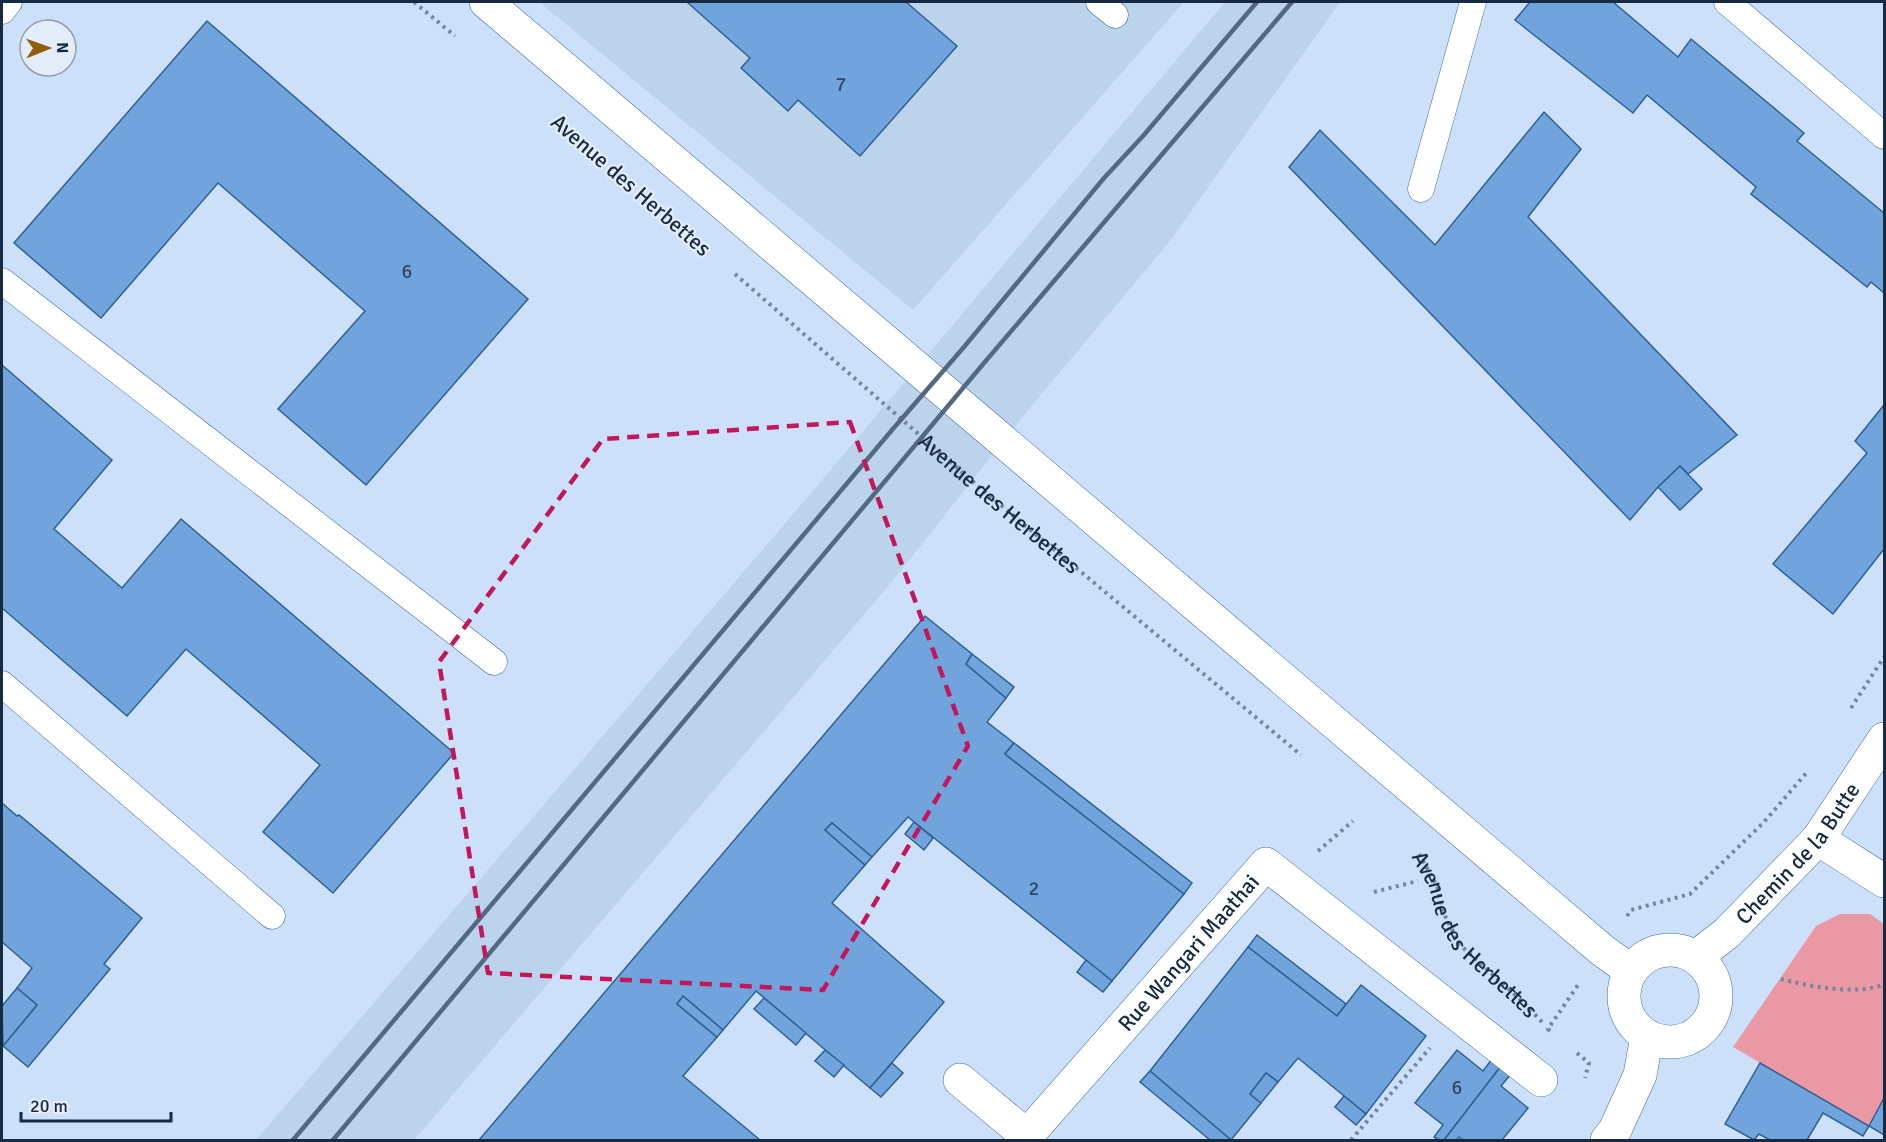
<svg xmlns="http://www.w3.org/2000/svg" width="1886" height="1142" viewBox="0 0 1886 1142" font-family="Signika,sans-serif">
  <rect width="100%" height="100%" fill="#cce1f9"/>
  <g fill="#bcd3ec">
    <path d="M 539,2 L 1184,2 L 913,310 Z"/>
    <path d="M 1225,2 L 1340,2 L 1170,241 L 1029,409 L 891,583 L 414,1140 L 256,1140 L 800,506 Z"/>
  </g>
  <path fill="#ea98a3" d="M 1840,914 L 1870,914 L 1884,924 L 1884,1098 L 1869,1126 L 1733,1047 L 1816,926 Z"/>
  <g fill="#71a4dc" stroke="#2f6093" stroke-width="1.5">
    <path d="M 687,2 L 906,2 L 957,46 L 860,156 L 798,100 L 788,111 L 741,68 L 750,58 Z"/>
    <path d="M 1530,2 L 1613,2 L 1678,57 L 1691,39 L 1804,133 L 1797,141 L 1884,213 L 1884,293 L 1871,282 L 1867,287 L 1751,194 L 1756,187 L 1647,95 L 1633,113 L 1515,20 Z"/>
    <path d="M 207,21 L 528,299 L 366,485 L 278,409 L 365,311 L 218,183 L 101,318 L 14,243 Z"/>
    <path d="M 1544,112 L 1581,149 L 1528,217 L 1737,435 L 1688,474 L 1680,466 L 1658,487 L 1630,520 L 1289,167 L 1320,130 L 1435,245 Z"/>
    <path d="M 2,365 L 112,460 L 54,529 L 122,588 L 181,519 L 454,753 L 333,893 L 263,832 L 320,765 L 186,649 L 127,716 L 2,608 Z"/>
    <path d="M 1884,405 L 1884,549 L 1833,614 L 1773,564 L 1867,453 L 1855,441 Z"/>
    <path d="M 1680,466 L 1702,489 L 1680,510 L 1658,487 Z"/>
    <path d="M 925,616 L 972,654 L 966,664 L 1006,698 L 987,722 L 1014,743 L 1005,754 L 1184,894 L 1112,981 L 908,817 L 872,857 L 832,823 L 825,830 L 865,865 L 832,903 L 944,1002 L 870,1088 L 756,991 L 723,1030 L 683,996 L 677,1004 L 717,1037 L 683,1076 L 760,1140 L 479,1140 Z"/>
    <path d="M 972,654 L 1014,687 L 1006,698 L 966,664 Z"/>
    <path d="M 1014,743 L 1192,883 L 1184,894 L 1005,754 Z"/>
    <path d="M 2,803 L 17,816 L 19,815 L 142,918 L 104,964 L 110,969 L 28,1067 L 3,1046 L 37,1005 L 17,988 L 32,968 L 2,942 Z"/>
    <path d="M 914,822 L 933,838 L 924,850 L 905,834 Z"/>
    <path d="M 832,823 L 872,857 L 865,865 L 825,830 Z"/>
    <path d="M 1257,935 L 1346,1004 L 1337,1016 L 1248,947 Z"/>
    <path d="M 1248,947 L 1337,1016 L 1361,985 L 1426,1036 L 1366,1114 L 1298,1058 L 1278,1082 L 1266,1073 L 1250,1094 L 1261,1103 L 1231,1140 L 1150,1071 Z"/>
    <path d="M 1086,960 L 1112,981 L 1103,992 L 1077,972 Z"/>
    <path d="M 17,988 L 37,1005 L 3,1046 L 2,1006 Z"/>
    <path d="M 683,996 L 723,1030 L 717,1037 L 677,1004 Z"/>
    <path d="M 764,998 L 806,1033 L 796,1045 L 754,1009 Z"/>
    <path d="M 825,1050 L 844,1065 L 834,1077 L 815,1061 Z"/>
    <path d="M 1457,1050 L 1483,1071 L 1492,1059 L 1501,1066 L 1444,1140 L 1439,1140 L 1434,1137 L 1443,1125 L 1415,1103 Z"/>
    <path d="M 892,1063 L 903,1073 L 881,1097 L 870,1088 Z"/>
    <path d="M 1760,1063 L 1869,1126 L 1863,1136 L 1823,1113 L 1807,1140 L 1770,1140 L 1759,1134 L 1754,1140 L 1725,1124 Z"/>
    <path d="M 1501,1066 L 1511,1074 L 1501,1086 L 1528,1108 L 1502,1140 L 1463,1140 L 1459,1137 L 1456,1140 L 1444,1140 Z"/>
    <path d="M 1150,1071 L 1231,1140 L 1210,1140 L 1140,1082 Z"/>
    <path d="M 1266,1073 L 1278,1082 L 1261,1103 L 1250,1094 Z"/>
    <path d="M 1344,1096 L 1366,1114 L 1356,1125 L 1335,1107 Z"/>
    <path d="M 1884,1098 L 1884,1135 L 1869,1126 Z"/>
  </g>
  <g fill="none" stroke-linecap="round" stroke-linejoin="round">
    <g stroke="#396a9e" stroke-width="27">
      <g id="service">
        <path d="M 1099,2 L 1115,15"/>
        <path d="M 1727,2 L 1884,136"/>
        <path d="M 2,11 L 9,2"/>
        <path d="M 1421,189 L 1473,2"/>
        <path d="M 2,281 L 494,662"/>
        <path d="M 2,684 L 272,916"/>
      </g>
    </g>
    <g stroke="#396a9e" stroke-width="34">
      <g id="pedestrian">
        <path d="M 960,1080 L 1027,1136"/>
        <path id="s3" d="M 1023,1140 L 1266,864 L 1541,1080"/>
      </g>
    </g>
    <g stroke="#396a9e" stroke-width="34">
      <path id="minor" d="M 1818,839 L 1884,881"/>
    </g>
    <g stroke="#396a9e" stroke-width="34">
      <g id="tertiary">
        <path d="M 486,2 L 1602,950 L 1631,971"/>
        <circle cx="1670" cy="996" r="46"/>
        <path id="s4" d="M 1696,957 L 1727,933 L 1818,839 L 1884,739"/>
        <path d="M 1607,1140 L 1615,1130 L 1640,1075 L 1647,1036"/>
      </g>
    </g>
    <g stroke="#72879e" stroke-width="4" stroke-dasharray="3 4.5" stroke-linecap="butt">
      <path d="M 414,2 L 455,36"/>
      <path id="s1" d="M 735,274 L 985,492 L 1301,755"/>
      <path d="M 1851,708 L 1884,657"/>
      <path d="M 1318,851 L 1353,821"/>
      <path id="s2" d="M 1419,854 L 1437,886 L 1444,914 L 1460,945 L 1521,1000 L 1543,1023"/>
      <path d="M 1374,892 L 1418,881"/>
      <path d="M 1627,916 L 1631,910 L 1690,894 L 1764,822 L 1808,771"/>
      <path d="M 1781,979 C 1807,986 1859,996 1884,984"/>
      <path d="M 1550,1031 L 1548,1029 L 1578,985"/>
      <path d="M 1577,1053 L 1589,1063 L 1585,1078"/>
      <path d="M 1351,1140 L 1430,1048"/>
    </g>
    <use href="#service" stroke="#fff" stroke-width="26"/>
    <use href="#pedestrian" stroke="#fff" stroke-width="33"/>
    <use href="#minor" stroke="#fff" stroke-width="33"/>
    <use href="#tertiary" stroke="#fff" stroke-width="33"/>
    <g stroke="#546980" stroke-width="4.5">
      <path d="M 293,1140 L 892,430 L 964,347 L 1104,178 L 1143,136 L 1257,2"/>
      <path d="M 333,1140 L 984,363 L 1292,2"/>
    </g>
  </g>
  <path fill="none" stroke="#c2185b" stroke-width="4.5" stroke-dasharray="12 8" stroke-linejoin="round" d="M 850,422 L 968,746 L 823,990 L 488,973 L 439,662 L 603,439 Z"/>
  <g text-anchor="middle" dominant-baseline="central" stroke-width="4.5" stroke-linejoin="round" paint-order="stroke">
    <g font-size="20" fill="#2d4968">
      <text x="841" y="84">7</text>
      <text x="407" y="271">6</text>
      <text x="1034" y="888">2</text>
      <text x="1457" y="1087">6</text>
    </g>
    <g font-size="22" fill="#162b41" stroke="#e3edf9">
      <text transform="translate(631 185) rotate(41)">Avenue des Herbettes</text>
      <text stroke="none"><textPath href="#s1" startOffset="350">Avenue des Herbettes</textPath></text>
      <text stroke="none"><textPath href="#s4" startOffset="146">Chemin de la Butte</textPath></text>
      <text stroke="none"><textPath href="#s2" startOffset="100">Avenue des Herbettes</textPath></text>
      <text stroke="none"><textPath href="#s3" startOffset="250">Rue Wangari Maathai</textPath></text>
    </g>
  </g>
  <rect width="1886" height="1142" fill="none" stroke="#162b41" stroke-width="6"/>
  <g transform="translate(48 48) rotate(89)"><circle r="28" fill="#e3edf9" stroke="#919faf" stroke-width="1.5"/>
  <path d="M0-4.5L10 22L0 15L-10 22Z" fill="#915e0f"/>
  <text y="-9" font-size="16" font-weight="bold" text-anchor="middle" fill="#162b41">N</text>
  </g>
  <path d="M21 1112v9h150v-9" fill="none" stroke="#162b41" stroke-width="3"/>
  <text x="30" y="1112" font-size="18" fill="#162b41" stroke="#e3edf9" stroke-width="4.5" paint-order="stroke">20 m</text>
</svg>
